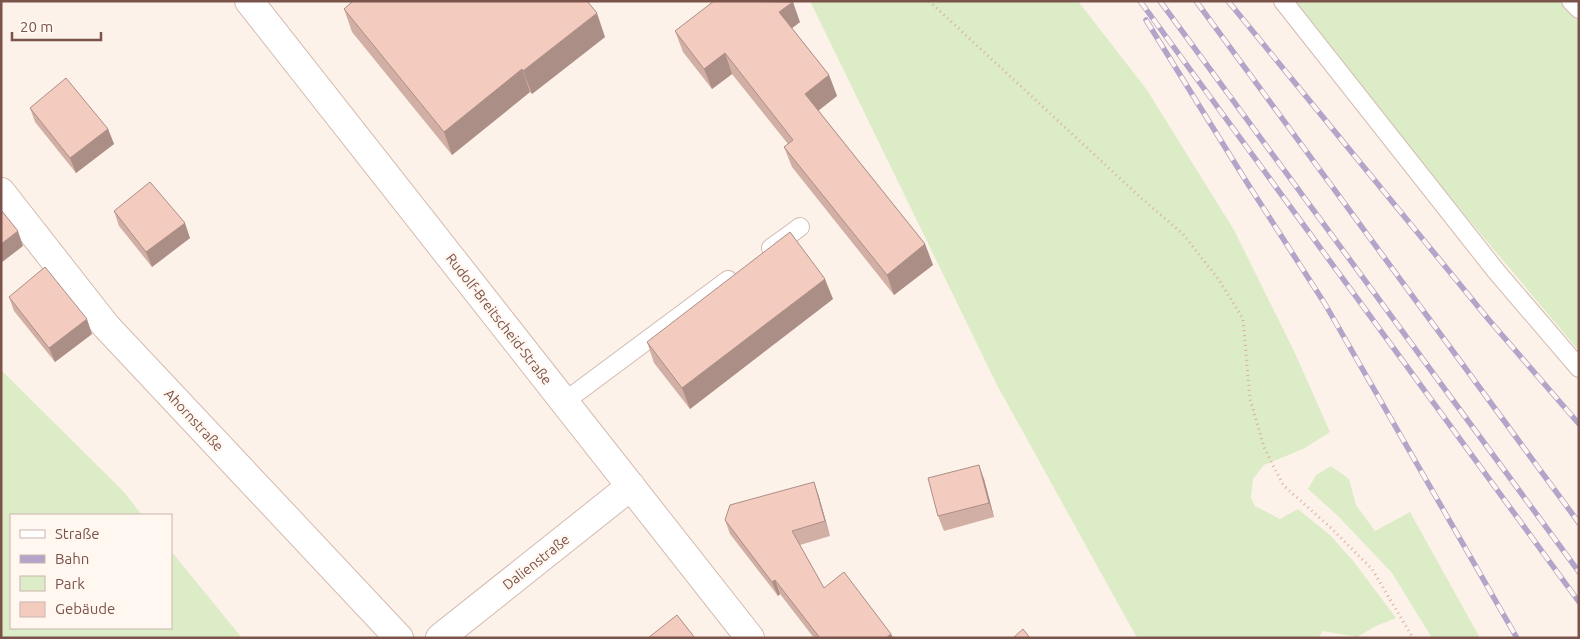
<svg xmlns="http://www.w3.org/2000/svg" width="1580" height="639" viewBox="0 0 1580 639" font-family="Ubuntu,sans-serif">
  <rect width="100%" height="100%" fill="#fdf2e9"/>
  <g fill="#dcecc6">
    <path d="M 810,1 L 1078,1 L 1147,90 L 1234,230 L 1294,351 L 1330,432 L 1303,449 L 1264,465 L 1253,479 L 1251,498 L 1255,506 L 1280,519 L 1298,509 L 1331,536 L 1354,562 L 1396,618 L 1376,626 L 1357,637 L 1323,631 L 1318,638 L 1137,638 L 997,385 Z"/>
    <path d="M 1289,1 L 1579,1 L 1579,351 L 1333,58 Z"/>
    <path d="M 1,370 L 123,491 L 142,515 L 11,515 L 11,628 L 171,628 L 171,551 L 242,638 L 1,638 Z"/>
    <path d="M 1331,466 L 1349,479 L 1356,505 L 1375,531 L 1410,512 L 1480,638 L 1432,638 L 1392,573 L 1339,517 L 1308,489 L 1316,475 Z"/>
  </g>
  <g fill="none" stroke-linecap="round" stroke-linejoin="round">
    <g stroke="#d3bab0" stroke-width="20">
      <g id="service">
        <path d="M 1283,1 L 1496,271 L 1579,368"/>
        <path d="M 1571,1 L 1579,9"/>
        <path d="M 771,248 L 800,227"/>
        <path d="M 564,402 L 728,280"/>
      </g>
    </g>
    <g stroke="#d3bab0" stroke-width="30">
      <g id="minor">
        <path d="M 249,1 L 750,638"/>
        <path d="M 1,192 L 106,326 L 399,638"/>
        <path d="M 440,638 L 631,486"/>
      </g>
    </g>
    <path stroke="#daaea1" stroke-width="3" stroke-dasharray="1 4" stroke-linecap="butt" d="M 929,1 L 1140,197 L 1183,234 L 1219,280 L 1243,319 L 1250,399 L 1264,447 L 1283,485 L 1331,528 L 1372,569 L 1413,638"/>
    <use href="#service" stroke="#fff" stroke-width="18"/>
    <use href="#minor" stroke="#fff" stroke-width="28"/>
    <g stroke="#b2a5c9" stroke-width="5.5">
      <g id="rail">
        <path d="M 1140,1 L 1579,602"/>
        <path d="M 1160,1 L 1579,572"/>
        <path d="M 1196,1 L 1579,523"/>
        <path d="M 1228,1 L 1489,320 L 1579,424"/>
        <path d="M 1146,20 L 1246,181 L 1325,304 L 1517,638"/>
      </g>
    </g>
    <use href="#rail" stroke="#fff7f0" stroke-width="4" stroke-dasharray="11" stroke-linecap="butt"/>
  </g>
  <g fill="#d2afa4">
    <path d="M 344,9 L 605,37 L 532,94 L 530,92 L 452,155 L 352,32 Z"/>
    <path d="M 800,22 L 792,28 L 829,75 L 837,96 L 818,110 L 925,244 L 933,265 L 894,295 L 792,167 L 784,147 L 788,144 L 732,74 L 712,89 L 683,52 L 675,31 Z"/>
    <path d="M 30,108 L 108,129 L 114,144 L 76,173 L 35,122 Z"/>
    <path d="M 114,211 L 190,238 L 152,267 L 119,226 Z"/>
    <path d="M 9,297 L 92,334 L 55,362 L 14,311 Z"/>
    <path d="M 833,299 L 690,409 L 654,363 L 647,342 Z"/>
    <path d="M 984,479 L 994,517 L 944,531 L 938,516 Z"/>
    <path d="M 814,482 L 819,497 L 830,536 L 800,545 L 824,588 L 891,634 L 893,638 L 814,638 L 780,594 L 778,596 L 730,534 L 725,520 Z"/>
  </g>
  <g fill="#ab8e86">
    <path d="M 793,2 L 800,22 L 787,32 L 779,12 Z"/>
    <path d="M 597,13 L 605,37 L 532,94 L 523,71 Z"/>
    <path d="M 725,53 L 732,74 L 712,89 L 704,69 Z"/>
    <path d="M 522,69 L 530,92 L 452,155 L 444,132 Z"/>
    <path d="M 829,75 L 837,96 L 813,115 L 805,94 Z"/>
    <path d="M 108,129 L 114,144 L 76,173 L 70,158 Z"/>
    <path d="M 185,223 L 190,238 L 152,267 L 146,252 Z"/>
    <path d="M 18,231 L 23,246 L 1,263 L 1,244 Z"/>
    <path d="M 925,244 L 933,265 L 894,295 L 887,275 Z"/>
    <path d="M 825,279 L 833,299 L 690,409 L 682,388 Z"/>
    <path d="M 87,319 L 92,334 L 55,362 L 49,348 Z"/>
    <path d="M 979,465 L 984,479 L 994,517 L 989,503 Z"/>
    <path d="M 814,482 L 819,497 L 830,536 L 825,521 Z"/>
    <path d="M 775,580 L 780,594 L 778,596 L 772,582 Z"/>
    <path d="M 891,634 L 893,638 L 886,638 Z"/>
  </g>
  <g fill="#f4cbbf" stroke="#ab8e86">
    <path d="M 353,1 L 587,1 L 597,13 L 523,71 L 522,69 L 444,132 L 344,9 Z"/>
    <path d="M 714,1 L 793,2 L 779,12 L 829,75 L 805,94 L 925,244 L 887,275 L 784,147 L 793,140 L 725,53 L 704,69 L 675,31 Z"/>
    <path d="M 66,78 L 108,129 L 70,158 L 30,108 Z"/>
    <path d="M 150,182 L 185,223 L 146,252 L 114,211 Z"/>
    <path d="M 1,210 L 18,231 L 1,244 Z"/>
    <path d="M 790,232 L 825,279 L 682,388 L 647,342 Z"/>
    <path d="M 45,267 L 87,319 L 49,348 L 9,297 Z"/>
    <path d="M 979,465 L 989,503 L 938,516 L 928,478 Z"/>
    <path d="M 814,482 L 825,521 L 792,531 L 824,588 L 844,572 L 891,634 L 886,638 L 820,638 L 775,580 L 772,582 L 725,520 L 730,505 Z"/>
    <path d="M 677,615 L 695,638 L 648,638 Z"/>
    <path d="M 1023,629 L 1030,638 L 1013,638 Z"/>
  </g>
  <g text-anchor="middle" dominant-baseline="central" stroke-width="4.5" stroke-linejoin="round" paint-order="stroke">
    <g font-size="14" fill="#7a534a" stroke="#fff7f0">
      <text transform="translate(499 319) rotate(52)">Rudolf-Breitscheid-Straße</text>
      <text transform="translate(194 420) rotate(47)">Ahornstraße</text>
      <text transform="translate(536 562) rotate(-38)">Dalienstraße</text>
    </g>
  </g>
  <rect width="1580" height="639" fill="none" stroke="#7a534a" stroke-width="5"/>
  <rect x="10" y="514" width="162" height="115" fill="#fff7f0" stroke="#cab5ae"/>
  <rect x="20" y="530" width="25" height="8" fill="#ffffff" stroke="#cab5ae"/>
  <text x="55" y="539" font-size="15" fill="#7a534a">Straße</text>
  <rect x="20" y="555" width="25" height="8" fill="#b2a5c9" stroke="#cab5ae"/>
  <text x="55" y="564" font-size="15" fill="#7a534a">Bahn</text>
  <rect x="20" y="576" width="25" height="15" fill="#dcecc6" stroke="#cab5ae"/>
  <text x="55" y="589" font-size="15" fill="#7a534a">Park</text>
  <rect x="20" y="602" width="25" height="15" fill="#f4cbbf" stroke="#cab5ae"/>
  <text x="55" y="614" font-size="15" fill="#7a534a">Gebäude</text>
  <path d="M12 32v8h89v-8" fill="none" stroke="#7a534a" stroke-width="2.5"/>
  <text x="20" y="32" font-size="15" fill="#7a534a" stroke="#fff7f0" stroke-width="4" paint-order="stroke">20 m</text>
</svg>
